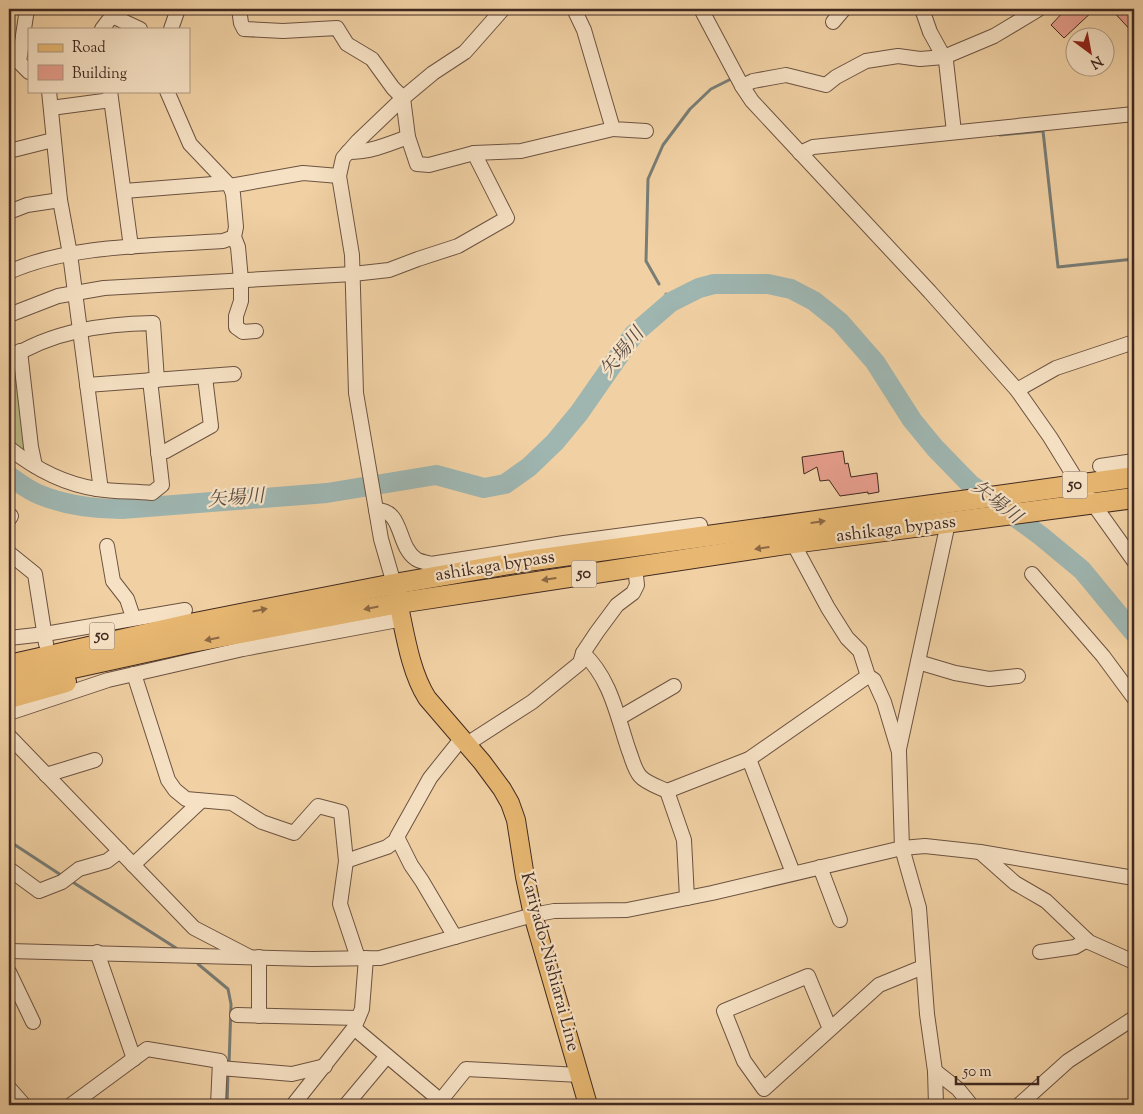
<svg xmlns="http://www.w3.org/2000/svg" width="1143" height="1114" viewBox="0 0 1143 1114" font-family="'Sorts Mill Goudy','Noto Serif JP',serif">
  <rect width="100%" height="100%" fill="#f1d1a4"/>
  <filter id="stains"><feTurbulence type="fractalNoise" baseFrequency=".004" numOctaves="4"/><feColorMatrix values="0 0 0 0 .2 0 0 0 0 .09 0 0 0 0 .02 0 0 0 .5 -.17"/></filter>
  <radialGradient id="worn" r=".72"><stop offset=".6" stop-color="#630" stop-opacity="0"/><stop offset="1" stop-color="#630" stop-opacity=".3"/></radialGradient>
  <path fill="#bcbb85" stroke="#7e7252" d="M 9,363 L 17,367 L 27,448 L 19,453 L 9,444 Z"/>
  <g fill="none" stroke-linecap="round" stroke-linejoin="round">
    <g stroke="#787d76" stroke-width="3">
      <path d="M 1000,135 L 1043,131 L 1058,267 L 1134,259"/>
      <path d="M 659,284 L 646,261 L 648,179 L 663,145 L 690,109 L 711,89 L 731,79"/>
      <path d="M 666,294 L 671,302"/>
      <path d="M 9,841 L 64,877"/>
      <path d="M 71,881 L 176,948"/>
      <path d="M 198,964 L 228,989 L 231,1004 L 229,1065"/>
      <path d="M 227,1105 L 228,1073"/>
    </g>
    <path stroke="#9eb5b0" stroke-width="20" d="M 9,476 C 18,482 28,490 38,494 C 64,505 94,509 122,509 L 327,493 L 436,475 L 484,488 L 505,484 L 529,467 L 555,442 L 579,413 L 634,334 L 671,302 L 699,288 L 714,284 L 768,284 L 791,289 L 814,301 L 840,322 L 875,362 L 912,420 L 935,448 L 970,484 L 1041,536 L 1082,570 L 1134,633"/>
  </g>
  <g fill="#e79e8d" stroke="#402920">
    <path d="M 1066,9 L 1095,9 L 1064,38 L 1051,25 Z"/>
    <path d="M 1111,9 L 1134,9 L 1134,34 Z"/>
    <path d="M 843,451 L 845,464 L 848,463 L 851,477 L 877,473 L 879,492 L 868,494 L 868,492 L 840,496 L 829,480 L 820,481 L 817,467 L 804,474 L 802,457 Z"/>
  </g>
  <g fill="none" stroke-linecap="round" stroke-linejoin="round">
    <g stroke="#6c5341" stroke-width="16">
      <g id="minor">
        <path d="M 27,9 L 19,62 L 29,72"/>
        <path d="M 239,9 L 241,23 L 244,29 L 283,31 L 337,28 L 347,44 L 372,59 L 393,88 L 403,98 L 408,137 L 417,164 L 429,165 L 474,153 L 521,151 L 613,129"/>
        <path d="M 574,9 L 584,30 L 613,129 L 646,131"/>
        <path d="M 701,9 L 742,86 L 752,101 L 930,292 L 1017,390 L 1050,437 L 1079,484 L 1134,561"/>
        <path d="M 922,9 L 930,32 L 946,61 L 954,132"/>
        <path d="M 833,22 L 844,9"/>
        <path d="M 102,29 L 112,16 L 140,29"/>
        <path d="M 171,29 L 178,9"/>
        <path d="M 742,86 L 753,81 L 786,75 L 826,85 L 836,77 L 866,61 L 898,56 L 920,59 L 944,57 L 994,36 L 1039,9"/>
        <path d="M 49,91 L 60,200 L 70,254 L 100,483 L 97,489"/>
        <path d="M 110,91 L 131,247"/>
        <path d="M 167,91 L 190,144 L 230,186 L 233,194 L 236,227 L 234,237 L 238,247 L 241,280 L 241,301 L 236,316 L 236,327 L 243,332 L 256,331"/>
        <path d="M 51,108 L 111,100"/>
        <path d="M 9,151 L 53,140"/>
        <path d="M 348,152 C 370,152 387,145 408,137"/>
        <path d="M 800,153 L 813,147 L 1134,114"/>
        <path d="M 230,186 L 303,173 L 339,176"/>
        <path d="M 124,191 L 226,183"/>
        <path d="M 9,212 L 27,205 L 60,200"/>
        <path d="M 9,272 C 71,244 155,246 223,241 L 234,237"/>
        <path d="M 9,315 L 58,296 L 104,288 L 353,274 L 389,270 L 418,259 L 458,246 L 507,218 L 474,153"/>
        <path d="M 20,351 L 31,447 L 35,466"/>
        <path d="M 9,359 C 52,331 103,324 153,323 L 157,380"/>
        <path d="M 87,385 L 234,374"/>
        <path d="M 1017,390 L 1056,368 L 1134,342"/>
        <path d="M 9,448 C 34,468 64,484 97,489 C 115,492 133,491 152,493 L 162,485 L 150,380"/>
        <path d="M 158,453 L 166,451 L 211,426 L 205,377"/>
        <path d="M 1100,466 L 1134,461"/>
        <path d="M 376,510 C 404,510 396,545 416,559 C 420,562 426,562 431,564 L 564,543 L 700,525 L 703,538"/>
        <path d="M 9,519 L 11,516"/>
        <path d="M 793,543 L 828,608 L 847,638 L 860,651 L 868,676 L 874,680 L 884,702 L 899,752 L 902,848 L 919,908 L 927,1014 L 935,1071 L 936,1105"/>
        <path d="M 107,546 L 113,581 L 127,599 L 133,617"/>
        <path d="M 9,553 L 35,574 L 46,644"/>
        <path d="M 1032,574 L 1103,656 L 1134,698"/>
        <path d="M 394,584 L 381,539 L 356,393 L 352,255 L 339,176 L 343,158 L 358,141 L 403,98 L 433,73 L 465,52 L 503,9"/>
        <path d="M 9,638 L 45,634 L 185,610"/>
        <path d="M 583,653 C 611,679 617,716 629,751 C 632,758 634,769 640,776 C 646,783 659,787 667,791 L 684,840 L 687,898"/>
        <path d="M 918,662 L 955,673 L 989,679 L 1018,676"/>
        <path d="M 134,674 L 168,780 L 175,790 L 186,799 L 232,803 L 262,822 L 294,833 L 318,806 L 341,812 L 346,861 L 387,847 L 398,839"/>
        <path d="M 9,713 L 108,680 L 243,649 L 403,619"/>
        <path d="M 619,718 L 674,686"/>
        <path d="M 9,736 L 194,928 L 248,956"/>
        <path d="M 467,744 L 532,702 L 580,663 L 583,653 L 597,632 L 617,605 L 633,593 L 637,585 L 635,566"/>
        <path d="M 899,749 L 948,523"/>
        <path d="M 749,759 L 793,873"/>
        <path d="M 46,775 L 95,760"/>
        <path d="M 667,791 L 749,759 L 868,676"/>
        <path d="M 980,852 L 1015,883 L 1046,901 L 1089,942 L 1134,962"/>
        <path d="M 346,861 L 340,904 L 358,958"/>
        <path d="M 133,865 L 201,801"/>
        <path d="M 820,867 L 840,920"/>
        <path d="M 9,869 L 39,891 L 62,882 L 79,869 L 107,861 L 120,851"/>
        <path d="M 455,937 L 422,881 L 411,865 L 397,837 L 430,778 L 462,738"/>
        <path d="M 9,951 L 312,959 L 380,958 L 533,915 L 554,911 L 627,910 L 712,893 L 902,848 L 925,846 L 980,852 L 1134,878"/>
        <path d="M 97,952 L 134,1059"/>
        <path d="M 1040,952 L 1075,947 L 1087,940"/>
        <path d="M 259,957 L 259,1016"/>
        <path d="M 9,972 L 33,1022"/>
        <path d="M 237,1015 L 358,1018"/>
        <path d="M 354,1028 L 441,1101"/>
        <path d="M 830,1029 L 808,976 L 724,1011 L 744,1061 L 764,1089 L 879,985 L 923,967"/>
        <path d="M 220,1068 L 292,1074 L 325,1066"/>
        <path d="M 935,1071 L 958,1089 L 971,1105"/>
        <path d="M 9,1088 L 24,1105"/>
        <path d="M 71,1105 L 147,1049 L 220,1061 L 218,1105"/>
        <path d="M 293,1105 L 354,1028 L 362,1009 L 366,958"/>
        <path d="M 346,1105 L 387,1056"/>
        <path d="M 437,1105 L 466,1069 L 580,1075"/>
        <path d="M 1019,1105 L 1068,1061 L 1134,1018"/>
      </g>
    </g>
    <g stroke="#402920" stroke-width="20">
      <path id="major" d="M 395,589 C 404,624 408,668 427,698 L 482,762 L 502,789 L 510,803 L 516,820 L 525,877 L 533,915 L 588,1105"/>
    </g>
    <g stroke="#402920" stroke-width="22">
      <g id="highway">
        <path d="M 9,665 L 195,623 L 394,584 L 527,561 L 1134,477"/>
        <path d="M 9,682 L 187,643 L 399,603 L 793,543 L 1134,498"/>
        <path d="M 9,698 L 66,682"/>
      </g>
    </g>
    <use href="#minor" stroke="#f6e1c4" stroke-width="14"/>
    <use href="#major" stroke="#e8b872" stroke-width="18"/>
    <use href="#highway" stroke="#e8b872" stroke-width="20"/>
  </g>
  <defs><path id="oneway-solid" d="M-6-.8H1V-3.2L6.5 0L1 3.2V.8H-6Z" transform="scale(1.25)"/></defs>
  <g fill="#8c6945">
    <use href="#oneway-solid" transform="translate(818 522) rotate(-8)"/>
    <use href="#oneway-solid" transform="translate(762 548) rotate(172)"/>
    <use href="#oneway-solid" transform="translate(549 579) rotate(172)"/>
    <use href="#oneway-solid" transform="translate(371 608) rotate(169)"/>
    <use href="#oneway-solid" transform="translate(260 610) rotate(-11)"/>
    <use href="#oneway-solid" transform="translate(212 639) rotate(169)"/>
  </g>
  <g text-anchor="middle" dominant-baseline="central" stroke-width="4.5" stroke-linejoin="round" paint-order="stroke">
    <g fill="#f6e1c4" stroke="#776051" stroke-width="1">
      <rect x="1062.5" y="471.5" width="25" height="27" rx="4"/>
      <rect x="571.5" y="560.5" width="25" height="27" rx="4"/>
      <rect x="89.5" y="622.5" width="25" height="27" rx="4"/>
    </g>
    <g font-size="16" font-weight="bold" fill="#402920">
      <text x="1075" y="485">50</text>
      <text x="584" y="574">50</text>
      <text x="102" y="636">50</text>
    </g>
    <g font-size="18" fill="#402920" stroke="#f6e1c4">
      <text transform="translate(896 530) rotate(-7)">ashikaga bypass</text>
      <text transform="translate(495 567) rotate(-9)">ashikaga bypass</text>
      <text transform="translate(549 962) rotate(75)">Kariyado-Nishiarai Line</text>
    </g>
    <g font-size="19" font-style="italic" fill="#584c44" stroke="#f6e1c4">
      <text transform="translate(623 353) rotate(-51)">矢場川</text>
      <text transform="translate(236 499) rotate(-4)">矢場川</text>
      <text transform="translate(996 503) rotate(38)">矢場川</text>
    </g>
  </g>
  <rect width="1143" height="1114" fill="none" stroke="#f1d1a4" stroke-width="30"/>
  <rect x="10" y="10" width="1123" height="1094" fill="none" stroke="#402920" stroke-width="2.5"/>
  <rect x="15" y="15" width="1113" height="1084" fill="none" stroke="#402920"/>
  <rect x="28" y="28" width="162" height="65" fill="#f6e1c4" stroke="#ad9782"/>
  <rect x="38" y="44" width="25" height="8" fill="#e8b872" stroke="#ad9782"/>
  <text x="72" y="52" font-size="15" fill="#402920">Road</text>
  <rect x="38" y="65" width="25" height="15" fill="#e79e8d" stroke="#ad9782"/>
  <text x="72" y="78" font-size="15" fill="#402920">Building</text>
  <g transform="translate(1090 52) rotate(148)"><circle r="24" fill="#f6e1c4" stroke="#ad9782"/>
  <path d="M0-4L9 19L0 12L-9 19Z" fill="#8f2418"/>
  <text y="-8" font-size="14" font-weight="bold" text-anchor="middle" fill="#402920">N</text>
  </g>
  <path d="M956 1076v8h82v-8" fill="none" stroke="#402920" stroke-width="2.5"/>
  <text x="963" y="1076" font-size="15" fill="#402920" stroke="#f6e1c4" stroke-width="4" paint-order="stroke">50 m</text>
  <rect width="100%" height="100%" filter="url(#stains)"/>
  <rect width="100%" height="100%" fill="url(#worn)"/>
</svg>
